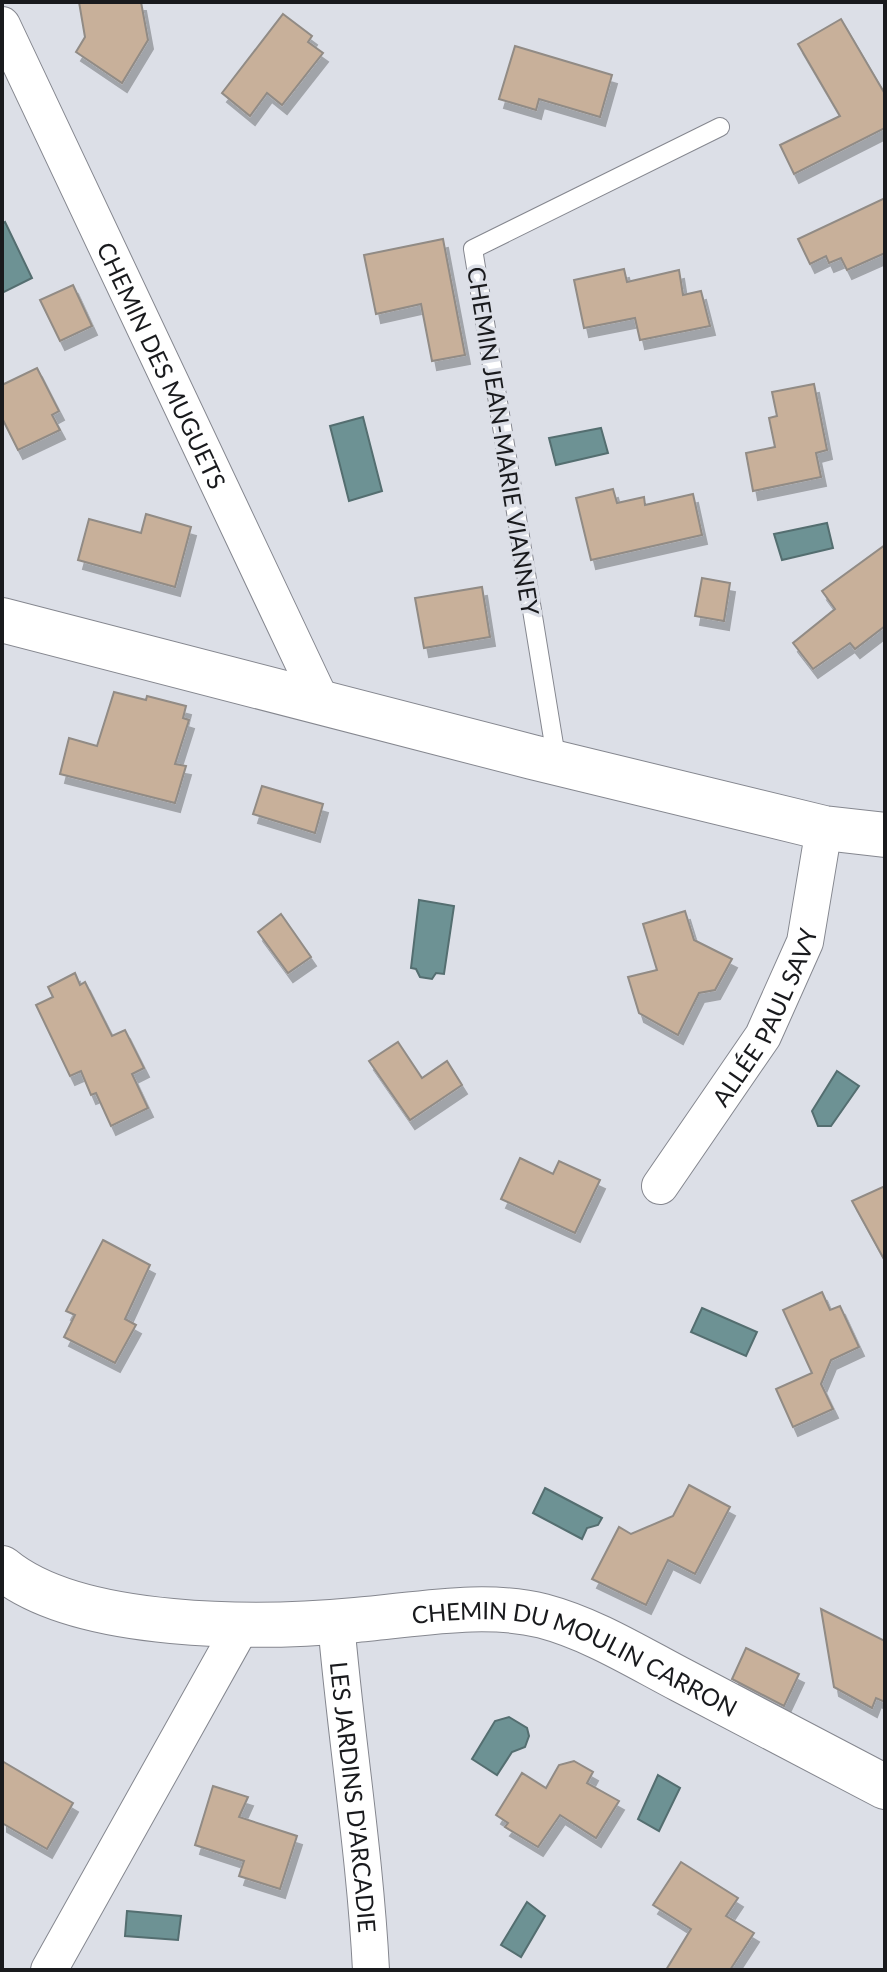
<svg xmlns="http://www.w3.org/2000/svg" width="887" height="1972" viewBox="0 0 887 1972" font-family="Lato,sans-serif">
  <defs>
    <filter id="shadow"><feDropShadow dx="5" dy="9" stdDeviation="0" flood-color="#0004"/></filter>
  </defs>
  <rect width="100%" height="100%" fill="#dcdfe7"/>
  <g fill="#6d9294" stroke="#546e70" stroke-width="2">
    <path d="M 5,222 L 32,278 L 2,293 L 2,224 Z"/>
    <path d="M 363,417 L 382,491 L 349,501 L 330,426 Z"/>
    <path d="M 601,428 L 608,453 L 556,465 L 549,438 Z"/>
    <path d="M 827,523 L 833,548 L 782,560 L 774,534 Z"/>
    <path d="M 419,900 L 454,906 L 444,974 L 436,973 L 432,979 L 420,977 L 416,969 L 411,968 Z"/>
    <path d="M 837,1071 L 859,1086 L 831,1126 L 818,1126 L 812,1111 Z"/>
    <path d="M 702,1308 L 757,1332 L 746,1356 L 691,1332 Z"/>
    <path d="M 545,1488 L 602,1518 L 598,1525 L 587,1528 L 582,1539 L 533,1513 Z"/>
    <path d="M 509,1717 L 527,1728 L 529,1736 L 525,1747 L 512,1752 L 497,1775 L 472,1759 L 495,1721 Z"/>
    <path d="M 658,1775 L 680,1788 L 659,1831 L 638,1819 Z"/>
    <path d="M 527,1902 L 545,1916 L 521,1957 L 501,1945 Z"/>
    <path d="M 127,1911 L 181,1916 L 178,1940 L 125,1936 Z"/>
  </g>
  <g fill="#c8b09a" stroke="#918b85" stroke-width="2" filter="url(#shadow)">
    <path d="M 79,2 L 141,2 L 148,40 L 122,83 L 76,52 L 85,37 Z"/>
    <path d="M 283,14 L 312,36 L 308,42 L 323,53 L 282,105 L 267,93 L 250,116 L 222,93 Z"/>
    <path d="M 841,19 L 885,94 L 885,128 L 794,174 L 780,145 L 840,116 L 798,44 Z"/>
    <path d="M 515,46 L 612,75 L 600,117 L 539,99 L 536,110 L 499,99 Z"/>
    <path d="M 885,198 L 885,253 L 847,270 L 841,258 L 829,263 L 826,256 L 810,264 L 798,239 Z"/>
    <path d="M 443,239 L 465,355 L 432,361 L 421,304 L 376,314 L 364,255 Z"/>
    <path d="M 624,269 L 627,282 L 679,270 L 683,295 L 701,291 L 710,326 L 640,340 L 635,318 L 584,328 L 574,280 Z"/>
    <path d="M 73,285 L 92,326 L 60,341 L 40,300 Z"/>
    <path d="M 37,368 L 59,411 L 52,415 L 60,430 L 18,450 L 2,418 L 2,385 Z"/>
    <path d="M 814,384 L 827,450 L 816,453 L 821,477 L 753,491 L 746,453 L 775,447 L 769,418 L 777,416 L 772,392 Z"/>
    <path d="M 613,489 L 617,503 L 644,497 L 645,505 L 693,494 L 702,535 L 591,560 L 576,498 Z"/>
    <path d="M 146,514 L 191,527 L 175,587 L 78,560 L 89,519 L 141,533 Z"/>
    <path d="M 885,545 L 885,626 L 855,649 L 850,643 L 813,669 L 793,643 L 835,609 L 822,591 Z"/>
    <path d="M 702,578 L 730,583 L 724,621 L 695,616 Z"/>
    <path d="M 482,587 L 490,637 L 424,648 L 415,598 Z"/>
    <path d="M 114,692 L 146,700 L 147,696 L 186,706 L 183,718 L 189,720 L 175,764 L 186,766 L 175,803 L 60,774 L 69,738 L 97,746 Z"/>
    <path d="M 262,786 L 323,804 L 315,833 L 253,814 Z"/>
    <path d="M 685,911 L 694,940 L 732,959 L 715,990 L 699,993 L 678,1035 L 639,1013 L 628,977 L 657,970 L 643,924 Z"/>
    <path d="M 281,914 L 311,957 L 288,973 L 258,932 Z"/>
    <path d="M 75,973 L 80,985 L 85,982 L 112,1036 L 125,1030 L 144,1068 L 132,1074 L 148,1108 L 111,1126 L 96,1093 L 91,1095 L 81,1071 L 70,1076 L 36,1005 L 53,997 L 48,987 Z"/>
    <path d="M 398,1042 L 422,1078 L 447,1061 L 462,1085 L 410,1120 L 369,1061 Z"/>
    <path d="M 520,1158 L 553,1174 L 559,1161 L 600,1180 L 575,1233 L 501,1199 Z"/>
    <path d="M 885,1186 L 885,1261 L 852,1201 Z"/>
    <path d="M 103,1240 L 150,1265 L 125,1319 L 136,1325 L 115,1363 L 64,1337 L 75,1315 L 66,1311 Z"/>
    <path d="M 822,1292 L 830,1310 L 840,1306 L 859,1347 L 831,1360 L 821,1384 L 833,1409 L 793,1427 L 776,1389 L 812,1373 L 783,1310 Z"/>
    <path d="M 689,1485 L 730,1507 L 695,1574 L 668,1560 L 646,1605 L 592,1579 L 619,1527 L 631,1534 L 673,1516 Z"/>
    <path d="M 821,1609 L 885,1641 L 885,1702 L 876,1698 L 872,1708 L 834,1687 Z"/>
    <path d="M 746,1648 L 799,1674 L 784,1706 L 732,1679 Z"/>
    <path d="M 2,1761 L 73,1803 L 47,1849 L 2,1823 Z"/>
    <path d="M 574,1761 L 593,1772 L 587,1783 L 619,1801 L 596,1838 L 560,1815 L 538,1847 L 505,1827 L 508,1823 L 496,1815 L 522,1773 L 546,1788 L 559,1765 Z"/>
    <path d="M 213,1786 L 248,1797 L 239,1817 L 297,1836 L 280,1889 L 239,1876 L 244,1861 L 195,1845 Z"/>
    <path d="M 681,1862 L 738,1898 L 726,1916 L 754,1933 L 730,1970 L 666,1970 L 691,1929 L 653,1905 Z"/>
  </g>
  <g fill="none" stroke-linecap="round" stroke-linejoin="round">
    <g stroke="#85878f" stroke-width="20">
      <path id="lane" d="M 557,763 L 473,249 L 720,127"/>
    </g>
    <g stroke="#85878f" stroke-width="38">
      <g id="street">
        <path id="s1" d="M 2,25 L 322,703"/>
        <path id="s2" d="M 660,1186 L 763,1036 L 805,942 L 824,828"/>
        <path id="s3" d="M 336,1622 C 346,1738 365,1854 371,1970"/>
        <path d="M 49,1970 L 242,1625"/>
      </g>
    </g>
    <g stroke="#85878f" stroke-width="46">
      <g id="secondary">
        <path d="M 2,620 L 532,757 L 824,828 L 885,835"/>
        <path id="s4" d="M 2,1568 C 78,1631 261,1629 356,1620 C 416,1615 484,1601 543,1616 C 592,1629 637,1657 681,1680 C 749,1716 817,1752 885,1787"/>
      </g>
    </g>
    <use href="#lane" stroke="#fff" stroke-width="18"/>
    <use href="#street" stroke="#fff" stroke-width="36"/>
    <use href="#secondary" stroke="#fff" stroke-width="44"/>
  </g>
  <g text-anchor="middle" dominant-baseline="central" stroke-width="7" stroke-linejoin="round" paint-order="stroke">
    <g font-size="24" fill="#191a1d" stroke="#dcdfe7">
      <text stroke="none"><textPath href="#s1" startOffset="376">CHEMIN DES MUGUETS</textPath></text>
      <text transform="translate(504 441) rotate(81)">CHEMIN JEAN-MARIE VIANNEY</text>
      <text stroke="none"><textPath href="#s2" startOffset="200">ALLÉE PAUL SAVY</textPath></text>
      <text stroke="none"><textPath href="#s4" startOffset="594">CHEMIN DU MOULIN CARRON</textPath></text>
      <text stroke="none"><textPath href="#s3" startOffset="176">LES JARDINS D'ARCADIE</textPath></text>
    </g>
  </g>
  <rect width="887" height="1972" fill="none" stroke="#191a1d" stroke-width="8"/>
</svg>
